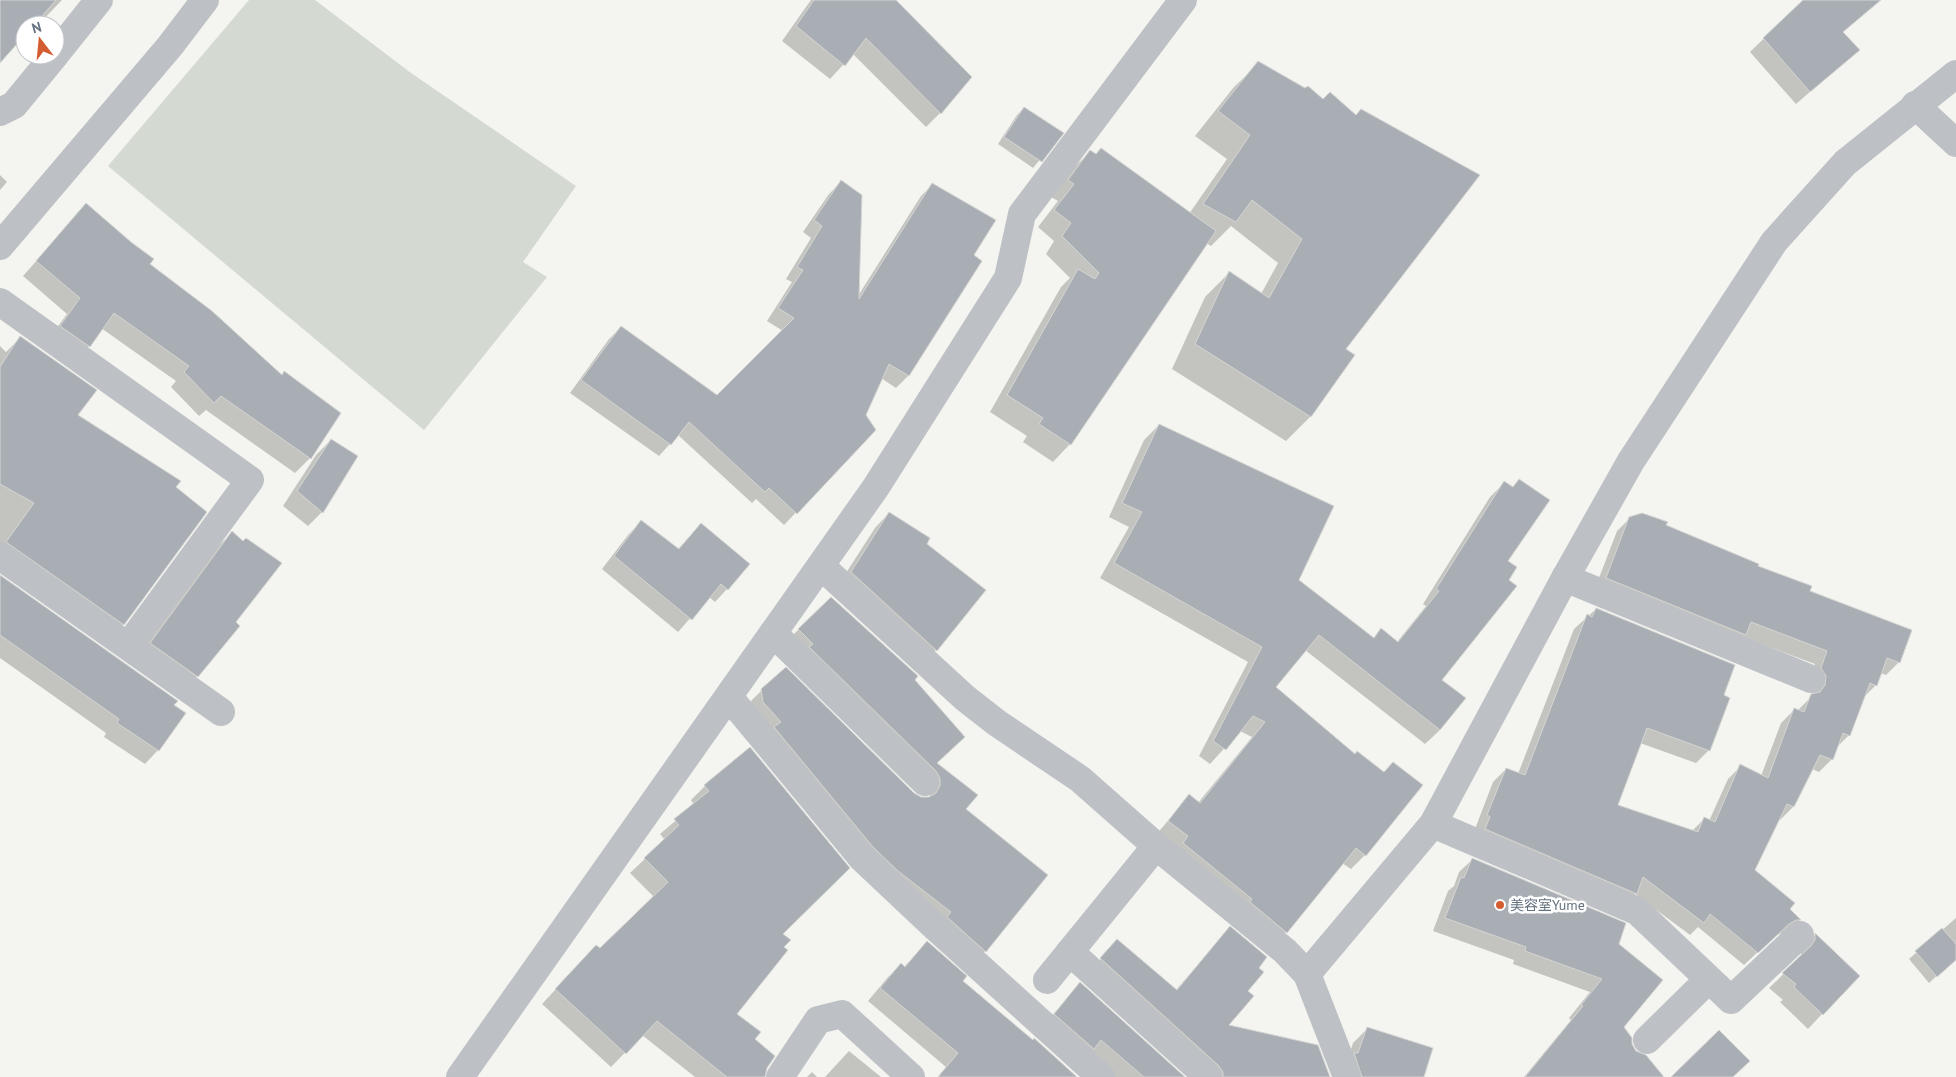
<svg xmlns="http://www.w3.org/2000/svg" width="1956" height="1077" viewBox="0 0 1956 1077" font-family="'PT Sans','Noto Sans JP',sans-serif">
  <rect width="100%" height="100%" fill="#f4f4f0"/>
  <path fill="#d4dad2" d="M 249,0 L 315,0 L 411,73 L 576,186 L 523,262 L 547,277 L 424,430 L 108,166 Z"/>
  <g fill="#0003">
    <path d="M 0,0 L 62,0 L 38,25 L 34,23 L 32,25 L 25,25 L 25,33 L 0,61 Z"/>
    <path d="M 811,0 L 894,0 L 940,113 L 926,127 L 853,54 L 830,79 L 782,41 Z"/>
    <path d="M 1826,0 L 1872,0 L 1875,3 L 1842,33 L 1858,50 L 1796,104 L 1750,52 L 1785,18 Z"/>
    <path d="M 1259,63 L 1344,349 L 1310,417 L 1286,441 L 1172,369 L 1205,297 L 1229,273 L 1261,294 L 1278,263 L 1231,226 L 1211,246 L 1206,243 L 1070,444 L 1053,462 L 1023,442 L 1027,436 L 990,412 L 1061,287 L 1070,278 L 1046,254 L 1054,241 L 1038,227 L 1058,201 L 1051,197 L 1072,169 L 1090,152 L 1189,214 L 1227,159 L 1195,136 L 1234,87 Z"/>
    <path d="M 1024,108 L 1062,133 L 1033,168 L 998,144 L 1017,115 Z"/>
    <path d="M 0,175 L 7,182 L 0,190 Z"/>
    <path d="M 841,182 L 858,296 L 921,196 L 933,184 L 972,256 L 980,261 L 908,376 L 896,388 L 881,378 L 865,416 L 875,430 L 784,525 L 756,499 L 752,503 L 678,435 L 659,456 L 570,393 L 609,339 L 621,327 L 717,396 L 783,331 L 767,321 L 792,282 L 786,279 L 811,238 L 803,232 L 829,194 Z"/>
    <path d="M 86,205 L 148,265 L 281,376 L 339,414 L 310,458 L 295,473 L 206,410 L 199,416 L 171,387 L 176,381 L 101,328 L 89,346 L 74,360 L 47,341 L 67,314 L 23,276 Z"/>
    <path d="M 20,338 L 76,415 L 174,488 L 123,624 L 110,637 L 0,560 L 0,346 L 6,352 Z"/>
    <path d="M 1159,425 L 1297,580 L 1373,639 L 1381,630 L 1397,642 L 1426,606 L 1423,604 L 1490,497 L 1504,483 L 1511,488 L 1519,481 L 1507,562 L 1441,680 L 1440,730 L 1425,744 L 1305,650 L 1275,688 L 1365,855 L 1351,869 L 1342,863 L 1286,932 L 1272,946 L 1155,836 L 1189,796 L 1198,803 L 1252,737 L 1240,731 L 1210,764 L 1199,756 L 1248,662 L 1100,578 L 1129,527 L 1109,517 L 1144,440 Z"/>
    <path d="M 331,440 L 322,512 L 308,526 L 283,506 L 316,455 Z"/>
    <path d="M 889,513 L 984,590 L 936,650 L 922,665 L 837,587 L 875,528 Z"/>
    <path d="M 1630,518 L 1665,526 L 1808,591 L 1899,662 L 1886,675 L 1880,673 L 1876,685 L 1863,698 L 1849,735 L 1835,749 L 1832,759 L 1819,772 L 1812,769 L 1793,807 L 1780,820 L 1779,819 L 1753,871 L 1800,920 L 1787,932 L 1782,933 L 1775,936 L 1744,965 L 1698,927 L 1690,935 L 1635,894 L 1623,906 L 1475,829 L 1493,782 L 1506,769 L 1518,774 L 1574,629 L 1596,609 L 1722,696 L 1709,750 L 1696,763 L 1640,743 L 1616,805 L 1692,831 L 1704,819 L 1709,821 L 1728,779 L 1741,766 L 1761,776 L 1781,723 L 1794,710 L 1797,711 L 1813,695 L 1814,690 L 1809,681 L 1815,664 L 1743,637 L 1594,591 L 1617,531 Z"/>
    <path d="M 641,522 L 678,549 L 701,524 L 727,589 L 715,602 L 709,597 L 678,632 L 602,569 L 628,535 Z"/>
    <path d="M 232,533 L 234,622 L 197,676 L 183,690 L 136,658 L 217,547 Z"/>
    <path d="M 0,577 L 172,705 L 158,750 L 145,764 L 104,737 L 106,733 L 0,658 Z"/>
    <path d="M 799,629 L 913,680 L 936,763 L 965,809 L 985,951 L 975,962 L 888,882 L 753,713 L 751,701 L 762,690 L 913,794 L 920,798 L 930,798 L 930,790 L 788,640 Z"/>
    <path d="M 750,749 L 781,934 L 735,1014 L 754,1039 L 732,1077 L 695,1077 L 642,1035 L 611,1067 L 542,1004 L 582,961 L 600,950 L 654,897 L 630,873 L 665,840 L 660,834 L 694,805 L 691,800 L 705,786 Z"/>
    <path d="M 1473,859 L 1617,944 L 1622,1027 L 1635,1052 L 1663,1077 L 1524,1077 L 1571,1020 L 1569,1018 L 1590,992 L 1513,964 L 1514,960 L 1433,931 L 1448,891 L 1454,886 L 1459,872 Z"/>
    <path d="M 1956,918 L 1956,958 L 1929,983 L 1909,959 Z"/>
    <path d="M 1230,928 L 1257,968 L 1246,991 L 1227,1026 L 1312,1077 L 1204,1077 L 1089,972 L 1117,941 L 1176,990 Z"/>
    <path d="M 1815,935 L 1822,1014 L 1808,1029 L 1780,1002 L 1783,1000 L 1769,988 L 1798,960 L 1801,956 L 1801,949 Z"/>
    <path d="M 927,942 L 961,981 L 1076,1077 L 944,1077 L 940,1074 L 946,1067 L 868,1001 L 888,977 L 901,965 L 904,967 Z"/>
    <path d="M 1080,984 L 1183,1077 L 1097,1077 L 1042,1027 Z"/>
    <path d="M 1367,1029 L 1422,1077 L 1344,1077 L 1343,1074 L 1353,1043 Z"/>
    <path d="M 849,1051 L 881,1077 L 825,1077 Z"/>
    <path d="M 812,1072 L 817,1077 L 807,1077 Z"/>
  </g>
  <g fill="#a8aeb4" stroke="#d5d5d3">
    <path d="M 0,0 L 56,0 L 34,25 L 25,25 L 25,35 L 0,63 Z"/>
    <path d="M 814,0 L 896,0 L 972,77 L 941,114 L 866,38 L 845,66 L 796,26 Z"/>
    <path d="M 1803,0 L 1881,0 L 1843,32 L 1860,50 L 1810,92 L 1763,38 Z"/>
    <path d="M 1258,61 L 1305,88 L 1308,86 L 1323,99 L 1330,92 L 1356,115 L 1361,109 L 1480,175 L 1346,349 L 1355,355 L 1311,417 L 1195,344 L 1229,271 L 1269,298 L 1302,239 L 1252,200 L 1236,222 L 1203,204 L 1250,135 L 1218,111 Z"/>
    <path d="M 1024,107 L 1064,133 L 1042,162 L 1004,137 Z"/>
    <path d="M 1101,148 L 1216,231 L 1071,445 L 1039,424 L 1043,418 L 1007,395 L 1078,269 L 1095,279 L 1099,273 L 1062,236 L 1071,223 L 1054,210 L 1074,184 L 1068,180 L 1090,150 L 1096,154 Z"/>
    <path d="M 841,180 L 862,195 L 859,299 L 932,183 L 996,220 L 974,255 L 982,261 L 909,376 L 889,364 L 866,415 L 876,430 L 797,514 L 769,488 L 765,492 L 689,422 L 671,445 L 581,380 L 621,326 L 717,395 L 794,318 L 778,308 L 803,270 L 797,267 L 822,226 L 814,220 Z"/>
    <path d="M 86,203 L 131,242 L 154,259 L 150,264 L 212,311 L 282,375 L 284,371 L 341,413 L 311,459 L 221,396 L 214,403 L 184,372 L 189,366 L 114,313 L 90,347 L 60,326 L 80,298 L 36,261 Z"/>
    <path d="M 20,336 L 97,390 L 78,415 L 181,481 L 176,487 L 207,512 L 124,625 L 6,542 L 34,503 L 0,484 L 0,367 Z"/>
    <path d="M 1159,424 L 1334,506 L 1299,580 L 1374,638 L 1381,628 L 1398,642 L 1439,591 L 1436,589 L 1504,481 L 1513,487 L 1519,479 L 1550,500 L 1508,561 L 1517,567 L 1509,580 L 1517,586 L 1442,680 L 1466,698 L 1440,730 L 1319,635 L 1276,687 L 1355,754 L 1357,751 L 1384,772 L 1393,762 L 1423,785 L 1366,856 L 1356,848 L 1287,933 L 1250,902 L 1252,899 L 1183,843 L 1188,836 L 1168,821 L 1189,794 L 1200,803 L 1265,722 L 1253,716 L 1226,750 L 1213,741 L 1262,647 L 1114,563 L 1142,512 L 1122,503 Z"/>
    <path d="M 331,439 L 358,456 L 323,513 L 297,491 Z"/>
    <path d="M 889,512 L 930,538 L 927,544 L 986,590 L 937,651 L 851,572 Z"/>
    <path d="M 1642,513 L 1668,522 L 1666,525 L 1759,564 L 1758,566 L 1812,586 L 1810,591 L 1912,630 L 1900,663 L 1887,658 L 1877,686 L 1870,683 L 1850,736 L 1843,733 L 1833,760 L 1820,755 L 1794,807 L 1787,804 L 1755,870 L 1795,903 L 1790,909 L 1801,920 L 1796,920 L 1789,924 L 1758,953 L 1710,914 L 1704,923 L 1643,877 L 1637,894 L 1485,829 L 1490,817 L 1487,815 L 1506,768 L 1525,775 L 1587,614 L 1592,617 L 1596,608 L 1735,665 L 1724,695 L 1730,698 L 1710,751 L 1647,728 L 1618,805 L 1698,832 L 1704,817 L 1715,822 L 1740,764 L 1768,778 L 1794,708 L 1804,712 L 1811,694 L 1820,692 L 1825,685 L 1826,676 L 1821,668 L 1827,651 L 1751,622 L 1746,635 L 1606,578 L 1629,517 Z"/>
    <path d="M 641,520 L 679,549 L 701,523 L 750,564 L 728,590 L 721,584 L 692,620 L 614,556 Z"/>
    <path d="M 232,531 L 243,541 L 246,538 L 282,563 L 236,622 L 240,626 L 198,677 L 150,643 Z"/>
    <path d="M 0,575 L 178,701 L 174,705 L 186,713 L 159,751 L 117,723 L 119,719 L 0,635 Z"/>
    <path d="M 831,597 L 918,676 L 915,680 L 965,737 L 937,763 L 978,795 L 966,809 L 1048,875 L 986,952 L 947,917 L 951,912 L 898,871 L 873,847 L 774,727 L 781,722 L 763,702 L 761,689 L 786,667 L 914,793 L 921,797 L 929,797 L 936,793 L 940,786 L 940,778 L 936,771 L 809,647 L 813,644 L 798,629 Z"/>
    <path d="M 750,747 L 850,868 L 783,934 L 791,940 L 784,947 L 788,950 L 737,1014 L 761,1032 L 755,1039 L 775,1056 L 767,1068 L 765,1077 L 727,1077 L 657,1021 L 626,1054 L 555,989 L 596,945 L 600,948 L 668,882 L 644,858 L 679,825 L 674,819 L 709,791 L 704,785 Z"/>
    <path d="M 1472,858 L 1626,923 L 1619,944 L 1663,980 L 1624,1027 L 1632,1038 L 1632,1044 L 1636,1051 L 1646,1055 L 1664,1077 L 1525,1077 L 1583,1006 L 1581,1005 L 1602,979 L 1525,951 L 1526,947 L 1445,918 L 1461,877 L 1464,878 Z"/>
    <path d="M 1230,926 L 1267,957 L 1259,968 L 1264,972 L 1248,991 L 1254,996 L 1229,1025 L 1318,1045 L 1330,1077 L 1223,1077 L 1223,1072 L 1218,1065 L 1100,958 L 1117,939 L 1177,990 Z"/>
    <path d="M 1942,928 L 1956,944 L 1956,960 L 1937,977 L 1915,951 Z"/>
    <path d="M 1815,933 L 1860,976 L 1823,1015 L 1794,987 L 1796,984 L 1782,973 L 1811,946 L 1815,940 Z"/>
    <path d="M 927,941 L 967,976 L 963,981 L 1033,1040 L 1034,1038 L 1077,1077 L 938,1077 L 958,1053 L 880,988 L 901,963 L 905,967 Z"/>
    <path d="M 1080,982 L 1185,1077 L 1144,1077 L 1101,1040 L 1094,1049 L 1054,1014 Z"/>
    <path d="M 1367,1027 L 1433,1048 L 1424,1077 L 1362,1077 L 1354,1053 L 1358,1053 Z"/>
    <path d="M 1719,1030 L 1750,1061 L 1733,1077 L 1671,1077 Z"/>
  </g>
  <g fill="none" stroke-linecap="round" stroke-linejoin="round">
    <g stroke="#bdc0c4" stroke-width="28">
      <path d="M 55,55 L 99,0"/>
      <path d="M 1915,105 L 1956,143"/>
      <path d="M 0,112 L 14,105 L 55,55"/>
      <path d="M 0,246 L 170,46 L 205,0"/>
      <path d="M 0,302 L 250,480 L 128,646"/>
      <path d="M 0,556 L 221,712"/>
      <path d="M 821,566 L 965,698 L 997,723 L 1080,779 L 1156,846 L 1285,951 L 1307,974 L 1347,1077"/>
      <path d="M 1565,578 L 1811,679"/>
      <path d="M 773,633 L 925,782"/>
      <path d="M 729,697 L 862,858 L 932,924 L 1101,1077"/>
      <path d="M 1433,824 L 1637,911 L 1731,1000 L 1800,935"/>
      <path d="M 1070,952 L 1208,1077"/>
      <path d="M 1307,974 L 1433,824 L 1565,578 L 1631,461 L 1774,242 L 1845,163 L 1956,74"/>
      <path d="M 1047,980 L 1156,846"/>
      <path d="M 1647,1040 L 1708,980"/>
      <path d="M 460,1077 L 876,487 L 1008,278 L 1022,214 L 1183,0"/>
      <path d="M 780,1077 L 818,1020 L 842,1014 L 911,1077"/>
    </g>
  </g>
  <circle fill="#d35d31" stroke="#fff" stroke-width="2" cx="1500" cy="905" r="5"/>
  <g text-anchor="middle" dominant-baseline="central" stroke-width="5" stroke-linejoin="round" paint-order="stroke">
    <g font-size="14" fill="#65727f" stroke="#fff" text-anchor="start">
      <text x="1510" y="905">美容室Yume</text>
    </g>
  </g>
  <g transform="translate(40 40) rotate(344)"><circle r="24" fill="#ffffff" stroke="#c1c7cc"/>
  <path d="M0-4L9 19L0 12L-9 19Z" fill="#d35d31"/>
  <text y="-8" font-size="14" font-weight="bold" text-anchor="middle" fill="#65727f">N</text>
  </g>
</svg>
